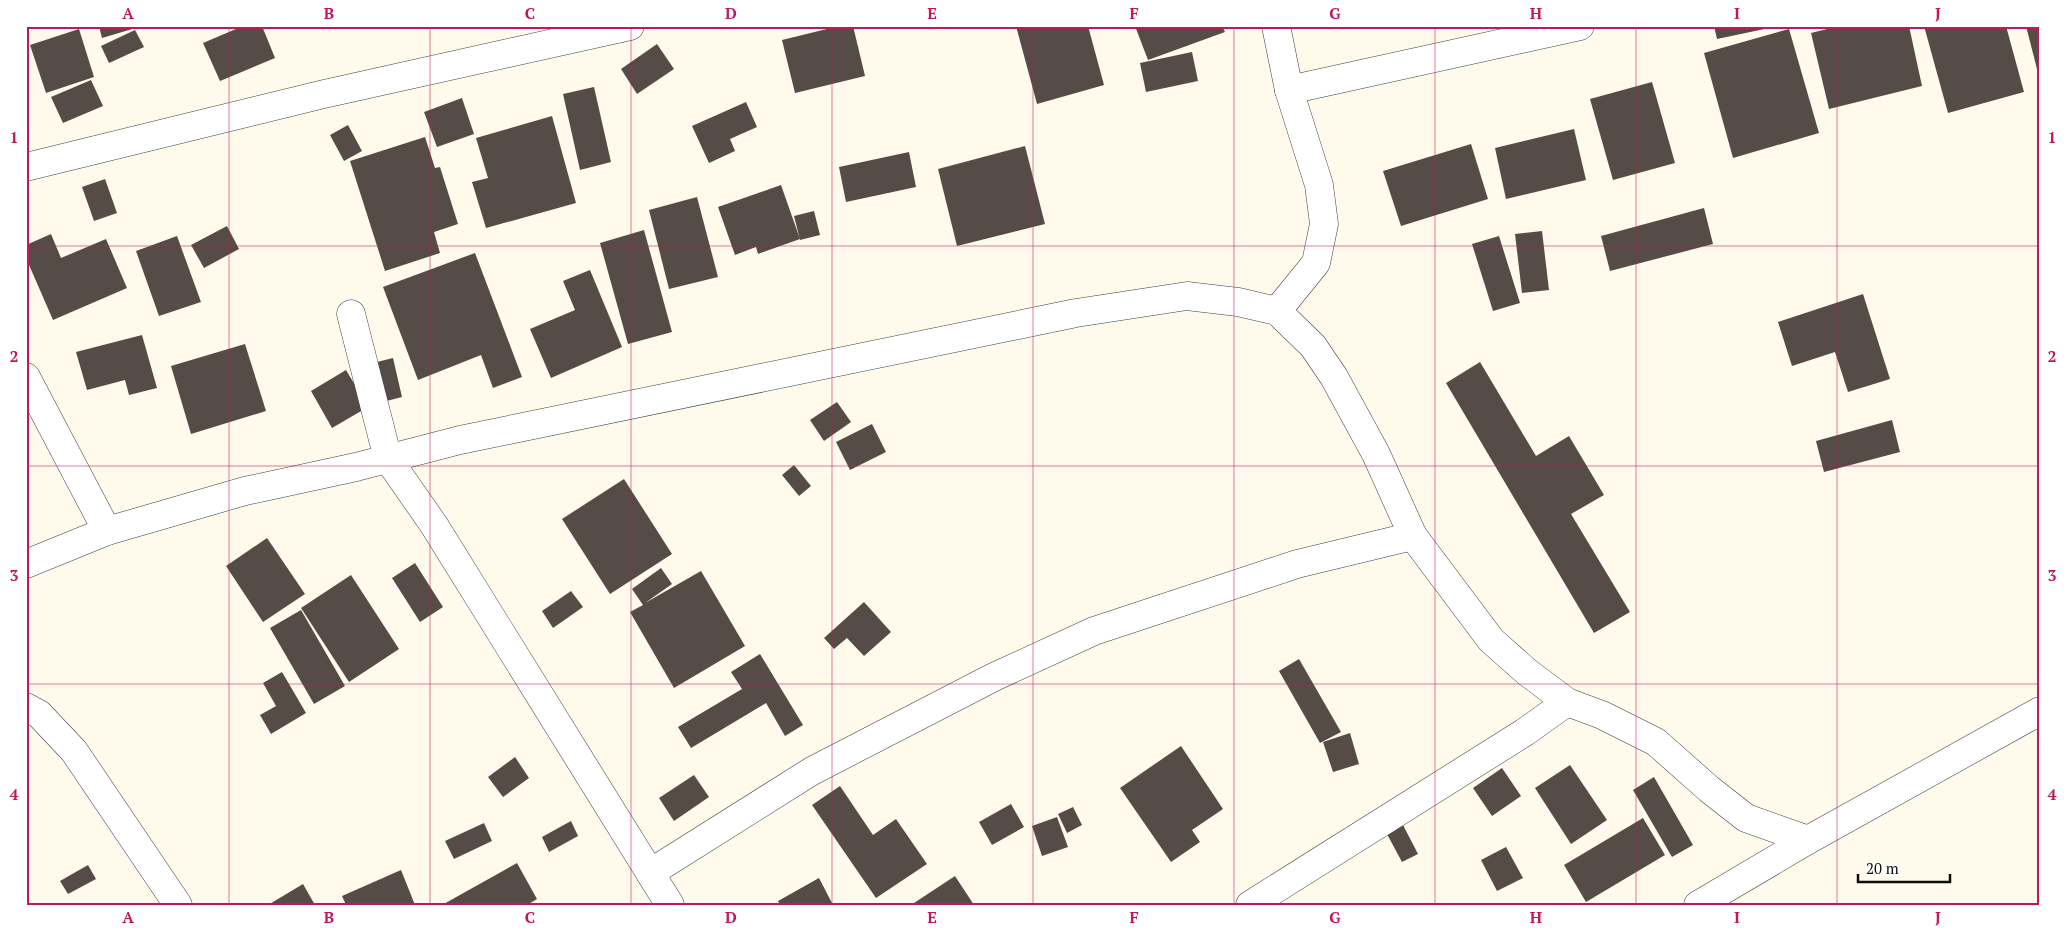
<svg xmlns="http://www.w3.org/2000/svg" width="2066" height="931" viewBox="0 0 2066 931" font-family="'PT Serif',serif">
  <rect width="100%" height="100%" fill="#fffaeb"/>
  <g fill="#554c48">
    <path d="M 99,26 L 139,26 L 139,27 L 102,38 Z"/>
    <path d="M 243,26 L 262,26 L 275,58 L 220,81 L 203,43 Z"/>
    <path d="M 839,26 L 853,26 L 865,76 L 795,93 L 782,40 Z"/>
    <path d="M 1016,26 L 1088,26 L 1104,85 L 1037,104 Z"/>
    <path d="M 1135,26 L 1222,26 L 1225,32 L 1148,60 Z"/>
    <path d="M 1714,26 L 1774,26 L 1774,27 L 1717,39 Z"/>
    <path d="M 1839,26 L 1909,26 L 1922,86 L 1829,109 L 1811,33 Z"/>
    <path d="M 1924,26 L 2006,26 L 2024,92 L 1948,113 Z"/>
    <path d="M 2026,26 L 2040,26 L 2040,73 L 2038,73 Z"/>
    <path d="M 79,29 L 94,77 L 46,93 L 30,45 Z"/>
    <path d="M 1789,29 L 1819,133 L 1733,158 L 1704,53 Z"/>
    <path d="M 135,30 L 144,47 L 109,63 L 101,46 Z"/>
    <path d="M 657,44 L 674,69 L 637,94 L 621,69 Z"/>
    <path d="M 1192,52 L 1198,81 L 1146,92 L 1140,63 Z"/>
    <path d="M 91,80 L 103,106 L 63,123 L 51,97 Z"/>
    <path d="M 1652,82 L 1675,163 L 1613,180 L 1590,99 Z"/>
    <path d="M 594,87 L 611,162 L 580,170 L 563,94 Z"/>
    <path d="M 462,98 L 474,134 L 437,147 L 424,112 Z"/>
    <path d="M 746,102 L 757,127 L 730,139 L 735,151 L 709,163 L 692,126 Z"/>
    <path d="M 552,116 L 576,203 L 486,228 L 472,182 L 488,178 L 476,138 Z"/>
    <path d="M 348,125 L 362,151 L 344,161 L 330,135 Z"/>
    <path d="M 1574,129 L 1586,180 L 1506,199 L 1495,148 Z"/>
    <path d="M 425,137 L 435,168 L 440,167 L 458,224 L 434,232 L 440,253 L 385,271 L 350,161 Z"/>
    <path d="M 1471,144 L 1488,199 L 1401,226 L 1383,171 Z"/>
    <path d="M 1025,146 L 1045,224 L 957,246 L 938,169 Z"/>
    <path d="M 909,152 L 916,187 L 846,202 L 839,167 Z"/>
    <path d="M 105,179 L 117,213 L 94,221 L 82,187 Z"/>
    <path d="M 781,185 L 800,239 L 758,254 L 756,247 L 735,255 L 718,207 Z"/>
    <path d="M 697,197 L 718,277 L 669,289 L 649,210 Z"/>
    <path d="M 1704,208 L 1713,244 L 1610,271 L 1601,236 Z"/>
    <path d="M 814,211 L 820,235 L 800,240 L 794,216 Z"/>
    <path d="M 227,226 L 239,249 L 204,268 L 191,245 Z"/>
    <path d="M 644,230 L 672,332 L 628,344 L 600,243 Z"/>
    <path d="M 1542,231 L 1549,290 L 1522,293 L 1515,234 Z"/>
    <path d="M 51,234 L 61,258 L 106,239 L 127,288 L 53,320 L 26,258 L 26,245 Z"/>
    <path d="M 177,236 L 201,302 L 159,316 L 136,251 Z"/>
    <path d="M 1499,236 L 1520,303 L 1493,311 L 1472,244 Z"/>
    <path d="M 475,253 L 522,377 L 493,388 L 481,355 L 418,380 L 383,287 Z"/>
    <path d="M 590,270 L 622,347 L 551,378 L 530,329 L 575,310 L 563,281 Z"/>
    <path d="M 1863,294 L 1890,379 L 1848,392 L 1835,352 L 1792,366 L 1778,322 Z"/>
    <path d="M 142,335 L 157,388 L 129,395 L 125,380 L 87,390 L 76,352 Z"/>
    <path d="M 245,344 L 266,411 L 191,434 L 171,366 Z"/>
    <path d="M 393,358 L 402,397 L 375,404 L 365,365 Z"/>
    <path d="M 1480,362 L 1536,456 L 1569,436 L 1604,495 L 1571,514 L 1630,612 L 1594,633 L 1446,383 Z"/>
    <path d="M 346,370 L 368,407 L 332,428 L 311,391 Z"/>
    <path d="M 837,402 L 851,422 L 824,441 L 810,420 Z"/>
    <path d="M 1892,420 L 1900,452 L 1824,472 L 1816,441 Z"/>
    <path d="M 872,424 L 886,452 L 850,470 L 836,442 Z"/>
    <path d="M 794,465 L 811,486 L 799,496 L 782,475 Z"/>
    <path d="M 624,479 L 672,554 L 610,594 L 562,519 Z"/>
    <path d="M 267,538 L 305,594 L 263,622 L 226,566 Z"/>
    <path d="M 415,563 L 443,607 L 420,622 L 392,578 Z"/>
    <path d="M 661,568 L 672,584 L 645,603 L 701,571 L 745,646 L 674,688 L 630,612 L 643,605 L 632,589 Z"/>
    <path d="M 351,575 L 399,649 L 349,682 L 301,608 Z"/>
    <path d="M 571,591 L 583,607 L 553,628 L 542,611 Z"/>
    <path d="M 864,602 L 891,632 L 864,656 L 847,638 L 834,649 L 824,638 Z"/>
    <path d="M 301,610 L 345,686 L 314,704 L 270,628 Z"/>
    <path d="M 760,654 L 803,725 L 785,736 L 766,703 L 691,748 L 678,727 L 742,689 L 731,672 Z"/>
    <path d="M 1299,659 L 1341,732 L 1320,743 L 1279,671 Z"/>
    <path d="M 282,672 L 306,713 L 271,734 L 260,715 L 276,706 L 263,683 Z"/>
    <path d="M 1350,733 L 1359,764 L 1333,772 L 1323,742 Z"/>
    <path d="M 1181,746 L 1223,809 L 1192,830 L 1200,842 L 1171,862 L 1120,788 Z"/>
    <path d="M 515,757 L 529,778 L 503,797 L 488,777 Z"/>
    <path d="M 1570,765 L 1607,820 L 1571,844 L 1535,788 Z"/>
    <path d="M 1502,768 L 1521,796 L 1492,816 L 1473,788 Z"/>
    <path d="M 694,775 L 709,797 L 674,821 L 659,798 Z"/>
    <path d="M 1654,777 L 1693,845 L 1672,857 L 1633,790 Z"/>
    <path d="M 840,786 L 873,835 L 896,819 L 927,864 L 876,898 L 812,805 Z"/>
    <path d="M 1011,804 L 1024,827 L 992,845 L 979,822 Z"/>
    <path d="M 1073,807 L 1082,825 L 1067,833 L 1058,814 Z"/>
    <path d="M 1057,817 L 1068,847 L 1042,856 L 1032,826 Z"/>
    <path d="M 1643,818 L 1665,855 L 1586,902 L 1564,865 Z"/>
    <path d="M 571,821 L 578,836 L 549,852 L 542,837 Z"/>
    <path d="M 484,823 L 492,841 L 454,859 L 445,841 Z"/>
    <path d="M 1403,825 L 1418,854 L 1402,862 L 1387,834 Z"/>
    <path d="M 1506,847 L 1523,878 L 1497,891 L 1481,860 Z"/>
    <path d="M 517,863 L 537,899 L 527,905 L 442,905 Z"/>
    <path d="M 88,865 L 96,879 L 68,894 L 60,881 Z"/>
    <path d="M 401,870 L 415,905 L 346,905 L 342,896 Z"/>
    <path d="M 955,876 L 974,905 L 911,905 Z"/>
    <path d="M 819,878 L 833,905 L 780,905 L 778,901 Z"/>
    <path d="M 303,884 L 315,905 L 268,905 Z"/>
  </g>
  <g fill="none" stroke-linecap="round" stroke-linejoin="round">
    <g stroke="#3f3f3f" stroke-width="29">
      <g id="minor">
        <path d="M 1276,26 L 1289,90 L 1319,185 L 1324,224 L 1316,263 L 1277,311"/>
        <path d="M 1289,90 L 1580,26"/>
        <path d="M 26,167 L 324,94 L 630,26"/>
        <path d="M 351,314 L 388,459 L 434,525 L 670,905"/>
        <path d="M 26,377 L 107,531"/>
        <path d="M 26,564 L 107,531 L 245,491 L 356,467 L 460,440 L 1076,313 L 1187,296 L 1238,302 L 1277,311 L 1313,346 L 1334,377 L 1376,454 L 1413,536 L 1491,640 L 1527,672 L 1567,702 L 1602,715 L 1656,742 L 1709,789 L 1746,818 L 1808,840"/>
        <path d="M 26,707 L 39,714 L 74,751 L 178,905"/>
        <path d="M 650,873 L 812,771 L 994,677 L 1094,631 L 1297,564 L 1413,536"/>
        <path d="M 1250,905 L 1525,732 L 1567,702"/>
        <path d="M 1698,905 L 1808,840 L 2040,711"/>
      </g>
    </g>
    <use href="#minor" stroke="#fff" stroke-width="28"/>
  </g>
  <path fill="none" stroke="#c2185b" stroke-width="1" stroke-opacity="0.55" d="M 229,26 L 229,905M 430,26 L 430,905M 631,26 L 631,905M 832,26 L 832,905M 1033,26 L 1033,905M 1234,26 L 1234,905M 1435,26 L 1435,905M 1636,26 L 1636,905M 1837,26 L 1837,905M 26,246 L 2040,246M 26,466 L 2040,466M 26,684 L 2040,684"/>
  <rect width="2066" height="931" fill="none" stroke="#ffffff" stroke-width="55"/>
  <path d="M1858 874v8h92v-8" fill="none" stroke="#0c0c0c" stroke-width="2.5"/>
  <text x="1866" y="874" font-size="15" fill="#0c0c0c" stroke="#ffffff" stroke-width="4" paint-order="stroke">20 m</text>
  <rect x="28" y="28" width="2010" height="876" fill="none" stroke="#c2185b" stroke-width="2"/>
  <g font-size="16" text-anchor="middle" font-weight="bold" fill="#c2185b">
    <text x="128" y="19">A</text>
    <text x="329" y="19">B</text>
    <text x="530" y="19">C</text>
    <text x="731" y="19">D</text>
    <text x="932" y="19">E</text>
    <text x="1134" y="19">F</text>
    <text x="1335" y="19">G</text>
    <text x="1536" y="19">H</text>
    <text x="1737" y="19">I</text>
    <text x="1938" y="19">J</text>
    <text x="14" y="143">1</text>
    <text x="2052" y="143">1</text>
    <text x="14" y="362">2</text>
    <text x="2052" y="362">2</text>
    <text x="14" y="581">3</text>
    <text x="2052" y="581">3</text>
    <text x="14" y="800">4</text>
    <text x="2052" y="800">4</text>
    <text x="128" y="923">A</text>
    <text x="329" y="923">B</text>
    <text x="530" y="923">C</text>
    <text x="731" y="923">D</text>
    <text x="932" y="923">E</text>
    <text x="1134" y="923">F</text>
    <text x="1335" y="923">G</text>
    <text x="1536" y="923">H</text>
    <text x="1737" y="923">I</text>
    <text x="1938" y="923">J</text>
  </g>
</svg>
